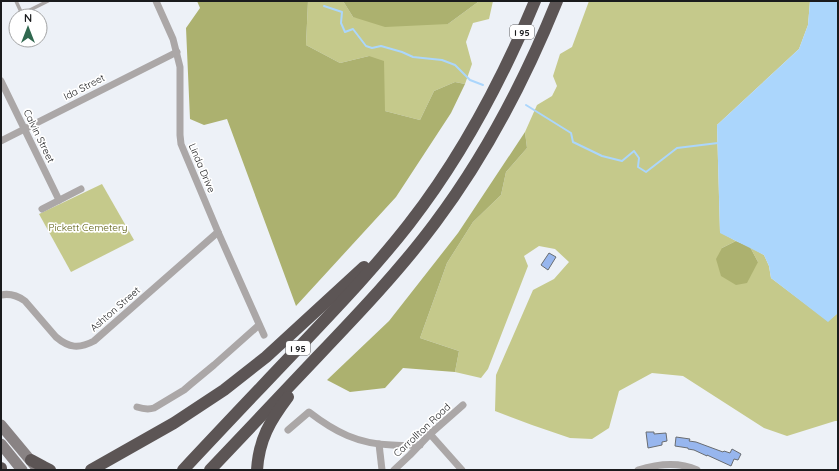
<svg xmlns="http://www.w3.org/2000/svg" width="839" height="471" viewBox="0 0 839 471" font-family="Quicksand,sans-serif">
  <rect width="100%" height="100%" fill="#edf1f7"/>
  <g fill="#c5c98b">
    <path d="M 308,1 L 343,1 L 353,17 L 448,24 L 478,2 L 493,1 L 489,19 L 473,23 L 466,42 L 472,64 L 465,84 L 455,82 L 434,91 L 420,120 L 385,111 L 369,56 L 340,63 L 306,45 Z"/>
    <path d="M 589,1 L 810,1 L 808,25 L 799,49 L 717,125 L 720,232 L 736,241 L 722,248 L 758,262 L 750,247 L 764,255 L 769,266 L 771,278 L 828,321 L 838,313 L 838,421 L 835,421 L 787,436 L 764,428 L 683,376 L 652,373 L 619,391 L 609,428 L 592,439 L 570,438 L 532,425 L 495,411 L 496,375 L 533,290 L 554,279 L 569,262 L 555,249 L 539,246 L 524,256 L 528,266 L 488,369 L 481,378 L 455,372 L 459,351 L 420,338 L 447,263 L 473,222 L 501,195 L 506,172 L 527,148 L 525,132 L 537,105 L 552,96 L 557,86 L 553,76 L 560,54 L 572,47 Z"/>
    <path d="M 102,184 L 134,240 L 71,272 L 39,214 Z"/>
  </g>
  <g fill="#acb16f">
    <path d="M 197,1 L 308,1 L 306,45 L 340,63 L 369,56 L 384,61 L 385,111 L 420,120 L 434,91 L 455,82 L 465,84 L 451,113 L 396,197 L 296,306 L 227,119 L 204,125 L 190,119 L 186,28 L 200,8 Z"/>
    <path d="M 343,1 L 482,1 L 478,2 L 448,24 L 385,27 L 353,17 Z"/>
    <path d="M 525,132 L 527,148 L 506,172 L 501,195 L 473,222 L 447,263 L 420,338 L 459,351 L 455,372 L 403,368 L 385,388 L 350,392 L 327,380 L 389,321 L 458,233 Z"/>
    <path d="M 736,241 L 750,247 L 758,262 L 747,283 L 736,285 L 721,276 L 716,259 L 722,248 Z"/>
  </g>
  <path fill="#abd6fc" d="M 810,1 L 838,1 L 838,313 L 828,322 L 771,278 L 769,266 L 764,255 L 720,233 L 717,125 L 799,49 L 808,25 Z"/>
  <g fill="none" stroke-linecap="round" stroke-linejoin="round">
    <g stroke="#abd6fc" stroke-width="2">
      <path d="M 324,6 L 342,12 L 341,23 L 345,32 L 353,29 L 366,46 L 372,48 L 381,46 L 402,52 L 413,57 L 442,60 L 455,65 L 470,80 L 483,85"/>
      <path d="M 526,105 L 571,133 L 573,142 L 602,156 L 622,161 L 634,151 L 639,158 L 638,167 L 646,172 L 677,148 L 718,143"/>
    </g>
  </g>
  <g fill="#97b6ee" stroke="#696d72">
    <path d="M 549,253 L 556,257 L 548,270 L 541,265 Z"/>
    <path d="M 646,432 L 654,432 L 654,434 L 666,433 L 667,441 L 662,442 L 662,445 L 648,448 Z"/>
    <path d="M 676,437 L 690,439 L 689,441 L 696,442 L 723,452 L 724,451 L 730,453 L 732,449 L 741,454 L 738,460 L 734,459 L 731,466 L 707,455 L 707,456 L 694,450 L 688,449 L 688,448 L 675,446 Z"/>
  </g>
  <g fill="none" stroke-linecap="round" stroke-linejoin="round">
    <path stroke="#aba7a7" stroke-width="3.5" d="M 16,1 L 22,14 L 48,1"/>
    <g stroke="#aba7a7" stroke-width="7">
      <path d="M 156,1 L 173,39 L 180,67 L 180,135 L 181,144 L 218,232 L 264,335"/>
      <path d="M 1,81 L 59,200"/>
      <path d="M 1,141 L 177,52"/>
      <path d="M 42,209 L 81,189"/>
      <path d="M 1,295 C 10,293 18,296 25,301 L 56,337 C 69,348 79,349 94,341 L 218,232"/>
      <path d="M 137,407 C 143,409 148,410 154,408 L 184,390 L 191,384 L 214,365 L 259,325"/>
      <path d="M 288,430 L 309,412 C 335,432 358,444 392,445 C 401,446 411,445 420,445"/>
      <path d="M 430,434 L 462,470"/>
      <path d="M 379,444 L 382,470"/>
      <path d="M 394,470 L 410,455 L 430,434 L 463,405"/>
      <path d="M 638,470 C 657,464 678,461 697,470"/>
    </g>
    <g stroke="#898384" stroke-width="11">
      <path d="M 1,425 L 36,467"/>
      <path d="M 1,444 L 22,470"/>
    </g>
    <g stroke="#5c5555" stroke-width="12">
      <path d="M 31,460 L 44,467 L 50,470"/>
      <path d="M 1,468 L 1,470"/>
      <path d="M 91,470 L 174,423 L 224,390 L 266,357 L 364,267"/>
      <path d="M 183,470 C 223,427 264,384 305,341 C 341,303 377,265 409,224 C 462,156 502,80 535,1"/>
      <path d="M 210,470 C 246,432 282,394 318,356 C 359,313 400,270 435,223 C 486,155 525,80 557,1"/>
      <path d="M 257,470 C 259,439 270,421 288,397"/>
    </g>
  </g>
  <g text-anchor="middle" dominant-baseline="central" stroke-width="3.5" stroke-linejoin="round" paint-order="stroke">
    <g fill="#fff" stroke="#5f5f61" stroke-width="1">
      <rect x="510" y="25" width="24" height="14" rx="3"/>
      <rect x="286" y="341" width="24" height="14" rx="3"/>
    </g>
    <g font-size="9" font-weight="bold" fill="#1a1b1d">
      <text x="522" y="32">I 95</text>
      <text x="298" y="348">I 95</text>
    </g>
    <g font-size="10" fill="#1a1b1d" stroke="#fff">
      <text transform="translate(84 87) rotate(-27)">Ida Street</text>
      <text transform="translate(39 136) rotate(64)">Calvin Street</text>
      <text transform="translate(202 168) rotate(67)">Linda Drive</text>
      <text transform="translate(115 309) rotate(-41)">Ashton Street</text>
      <text transform="translate(422 430) rotate(-43)">Carrollton Road</text>
    </g>
    <g font-size="10" fill="#5a5c0f" stroke="#fff">
      <text x="88" y="227">Pickett Cemetery</text>
    </g>
  </g>
  <rect width="839" height="471" fill="none" stroke="#1a1b1d" stroke-width="4"/>
  <g transform="translate(28 28)"><circle r="19" fill="#ffffff" stroke="#a3a4a5"/>
  <path d="M0-3L7 15L0 10L-7 15Z" fill="#30684f"/>
  <text y="-6" font-size="11" font-weight="bold" text-anchor="middle" fill="#1a1b1d">N</text>
  </g>
</svg>
